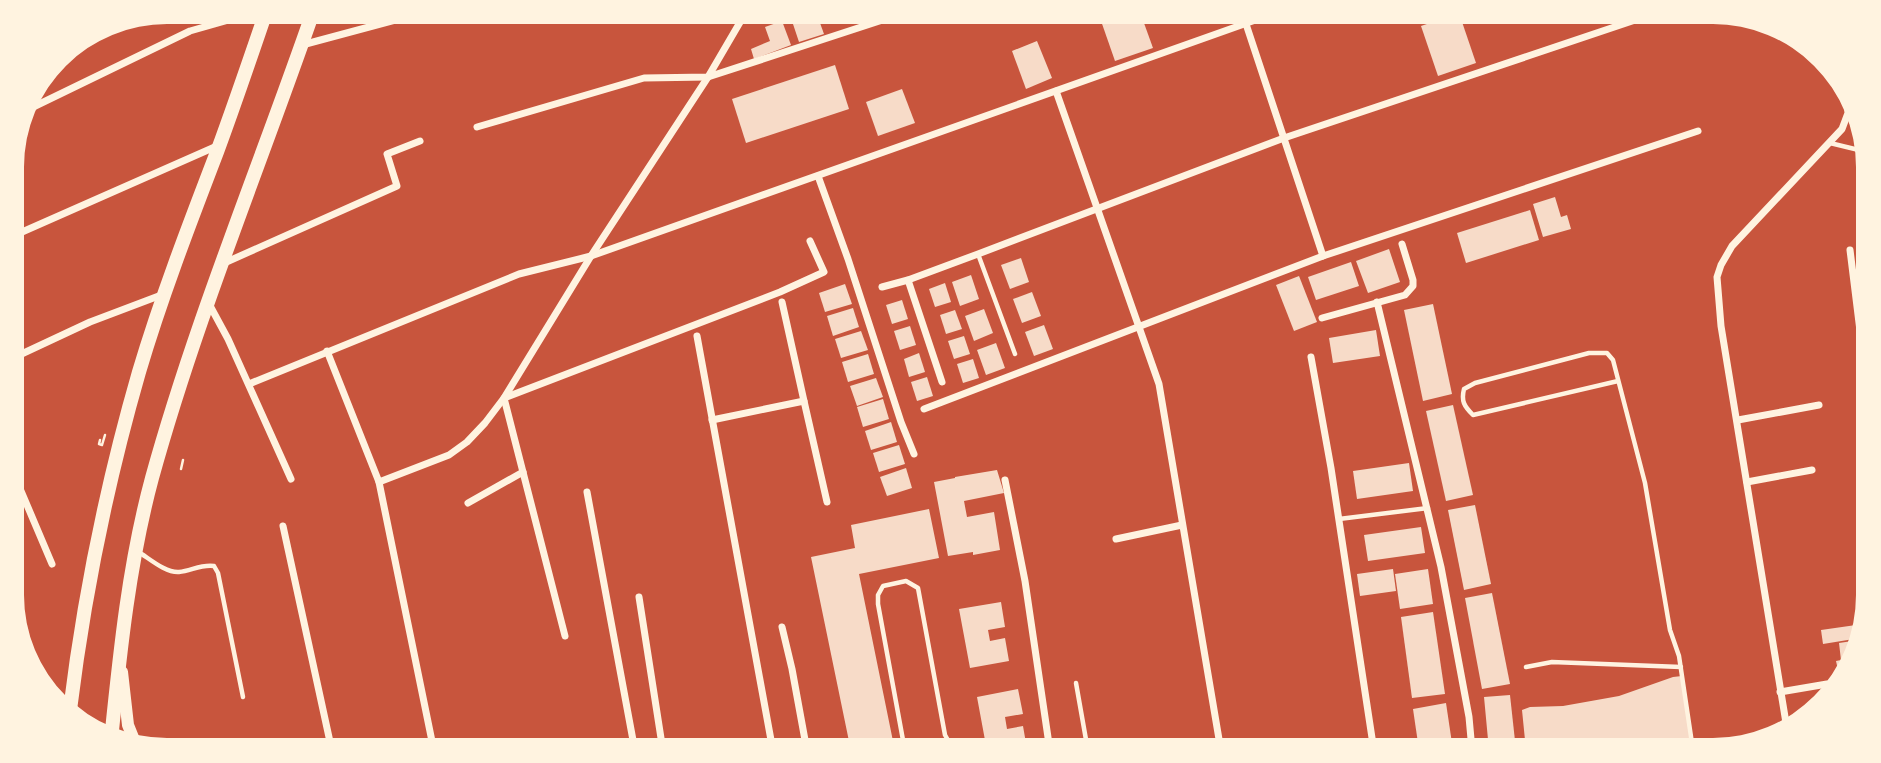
<svg xmlns="http://www.w3.org/2000/svg" width="1881" height="763" viewBox="0 0 1881 763" font-family="Overpass,sans-serif">
  <rect width="100%" height="100%" fill="#c8553d"/>
  <g fill="#f7dbc8">
    <path d="M 789,12 L 816,12 L 824,34 L 799,42 Z"/>
    <path d="M 1116,12 L 1140,12 L 1153,48 L 1115,61 L 1100,18 Z"/>
    <path d="M 1592,12 L 1627,12 L 1627,13 L 1596,23 Z"/>
    <path d="M 1459,13 L 1476,63 L 1438,76 L 1421,26 Z"/>
    <path d="M 782,21 L 791,45 L 754,59 L 751,49 L 770,41 L 765,27 Z"/>
    <path d="M 1037,41 L 1052,78 L 1026,89 L 1012,51 Z"/>
    <path d="M 835,65 L 849,109 L 746,143 L 732,99 Z"/>
    <path d="M 902,89 L 915,123 L 878,136 L 866,102 Z"/>
    <path d="M 1555,197 L 1561,217 L 1567,215 L 1571,229 L 1543,237 L 1533,204 Z"/>
    <path d="M 1530,210 L 1539,240 L 1466,263 L 1457,233 Z"/>
    <path d="M 1389,249 L 1400,282 L 1368,293 L 1356,261 Z"/>
    <path d="M 1021,258 L 1029,282 L 1010,289 L 1001,265 Z"/>
    <path d="M 1351,262 L 1359,286 L 1316,300 L 1308,277 Z"/>
    <path d="M 971,275 L 979,299 L 960,306 L 952,282 Z"/>
    <path d="M 1299,276 L 1317,322 L 1294,331 L 1276,285 Z"/>
    <path d="M 945,283 L 951,302 L 935,307 L 929,289 Z"/>
    <path d="M 845,284 L 852,304 L 825,312 L 819,293 Z"/>
    <path d="M 1032,292 L 1041,316 L 1022,323 L 1013,299 Z"/>
    <path d="M 902,300 L 908,319 L 892,324 L 886,305 Z"/>
    <path d="M 1433,304 L 1452,394 L 1423,401 L 1404,310 Z"/>
    <path d="M 853,308 L 859,327 L 833,336 L 827,316 Z"/>
    <path d="M 984,309 L 993,333 L 974,341 L 965,316 Z"/>
    <path d="M 955,310 L 962,329 L 946,334 L 940,315 Z"/>
    <path d="M 1044,325 L 1053,349 L 1034,356 L 1025,332 Z"/>
    <path d="M 910,326 L 916,345 L 900,350 L 894,331 Z"/>
    <path d="M 1376,330 L 1380,356 L 1333,363 L 1329,338 Z"/>
    <path d="M 861,331 L 868,350 L 841,358 L 835,339 Z"/>
    <path d="M 964,336 L 970,354 L 954,359 L 948,341 Z"/>
    <path d="M 996,343 L 1005,368 L 986,375 L 977,350 Z"/>
    <path d="M 919,353 L 925,372 L 909,377 L 904,359 Z"/>
    <path d="M 868,354 L 874,374 L 848,382 L 842,362 Z"/>
    <path d="M 973,359 L 979,378 L 963,383 L 957,364 Z"/>
    <path d="M 927,377 L 933,396 L 917,401 L 911,382 Z"/>
    <path d="M 876,378 L 883,397 L 857,406 L 850,386 Z"/>
    <path d="M 883,399 L 889,419 L 863,427 L 857,407 Z"/>
    <path d="M 1453,405 L 1473,495 L 1446,501 L 1426,411 Z"/>
    <path d="M 891,422 L 897,442 L 871,450 L 865,431 Z"/>
    <path d="M 899,445 L 905,464 L 879,472 L 873,453 Z"/>
    <path d="M 1409,463 L 1413,491 L 1357,499 L 1353,471 Z"/>
    <path d="M 906,468 L 912,488 L 887,496 L 880,477 Z"/>
    <path d="M 997,470 L 1004,493 L 964,501 L 967,517 L 994,512 L 1000,550 L 973,555 L 973,552 L 948,556 L 934,482 L 955,478 L 955,477 Z"/>
    <path d="M 1475,505 L 1491,584 L 1464,590 L 1448,510 Z"/>
    <path d="M 929,509 L 939,558 L 859,574 L 895,751 L 851,751 L 811,557 L 855,548 L 851,525 Z"/>
    <path d="M 1421,527 L 1425,553 L 1368,561 L 1364,535 Z"/>
    <path d="M 1393,569 L 1396,591 L 1360,596 L 1357,574 Z"/>
    <path d="M 1428,569 L 1433,604 L 1400,609 L 1395,574 Z"/>
    <path d="M 1492,593 L 1510,684 L 1482,689 L 1465,598 Z"/>
    <path d="M 1001,602 L 1005,627 L 988,630 L 990,641 L 1005,638 L 1009,661 L 970,668 L 959,609 Z"/>
    <path d="M 1433,612 L 1445,694 L 1412,698 L 1401,617 Z"/>
    <path d="M 1863,624 L 1860,638 L 1823,644 L 1821,630 Z"/>
    <path d="M 1859,640 L 1857,655 L 1845,669 L 1838,670 L 1836,661 L 1841,660 L 1839,643 Z"/>
    <path d="M 1682,676 L 1693,750 L 1526,750 L 1522,710 L 1530,707 L 1563,706 L 1619,696 L 1673,677 Z"/>
    <path d="M 1018,689 L 1023,714 L 1005,717 L 1007,729 L 1023,726 L 1027,749 L 987,751 L 977,697 Z"/>
    <path d="M 1510,695 L 1516,750 L 1489,750 L 1484,697 Z"/>
    <path d="M 1446,703 L 1453,750 L 1419,750 L 1413,709 Z"/>
  </g>
  <g fill="none" stroke-linecap="round" stroke-linejoin="round">
    <g stroke="#fff3e0" stroke-width="2.5">
      <path d="M 100,440 L 99,444 L 102,445 L 105,435"/>
      <path d="M 181,469 L 183,460"/>
    </g>
    <g stroke="#fff3e0" stroke-width="4.5">
      <path d="M 1830,143 L 1867,152"/>
      <path d="M 978,254 L 1015,354"/>
      <path d="M 1618,381 L 1473,415 C 1464,406 1461,401 1464,389 L 1475,383 L 1589,353 L 1607,353 L 1613,360 L 1645,483 L 1670,630 L 1679,656 L 1693,750"/>
      <path d="M 1339,519 L 1428,508"/>
      <path d="M 137,551 C 149,558 165,573 179,572 C 191,571 201,564 214,566 L 218,573 L 243,697"/>
      <path d="M 1526,667 L 1552,662 L 1681,667"/>
      <path d="M 1076,683 L 1088,751"/>
      <path d="M 905,751 L 878,604 L 878,595 L 883,586 L 906,581 L 918,588 L 945,735 L 949,742 L 956,751"/>
    </g>
    <g stroke="#fff3e0" stroke-width="7">
      <path d="M 1246,24 L 1323,256"/>
      <path d="M 302,45 L 425,12"/>
      <path d="M 1056,91 L 1159,384 L 1221,751"/>
      <path d="M 25,111 L 190,31 L 256,12"/>
      <path d="M 477,127 L 644,78 L 708,77 L 907,12"/>
      <path d="M 818,176 L 848,259 L 901,422 L 914,454"/>
      <path d="M 13,236 L 217,146"/>
      <path d="M 1850,250 L 1863,355 L 1868,354"/>
      <path d="M 222,264 L 397,186 L 387,154 L 420,141"/>
      <path d="M 908,280 L 942,382"/>
      <path d="M 882,287 L 908,280 L 978,254 L 1284,138 L 1659,12"/>
      <path d="M 208,302 L 228,339 L 291,479"/>
      <path d="M 782,302 L 804,401"/>
      <path d="M 1377,302 L 1441,567 L 1469,717 L 1472,750"/>
      <path d="M 1322,318 L 1405,295 L 1413,286 L 1413,280 L 1402,244"/>
      <path d="M 697,336 L 773,751"/>
      <path d="M 327,351 L 379,482"/>
      <path d="M 1311,357 L 1331,468 L 1374,751"/>
      <path d="M 13,358 L 90,322 L 164,294"/>
      <path d="M 249,384 L 519,274 L 591,256 L 1278,12"/>
      <path d="M 924,409 L 1323,256 L 1698,131"/>
      <path d="M 712,420 L 804,401 L 827,502"/>
      <path d="M 1738,420 L 1819,405"/>
      <path d="M 13,472 L 52,564"/>
      <path d="M 1005,480 L 1025,581 L 1050,751"/>
      <path d="M 1747,482 L 1812,470"/>
      <path d="M 587,492 L 635,751"/>
      <path d="M 468,503 L 523,472"/>
      <path d="M 283,526 L 332,751"/>
      <path d="M 1116,539 L 1182,525"/>
      <path d="M 639,597 L 663,751"/>
      <path d="M 782,627 L 792,669 L 807,751"/>
      <path d="M 565,636 L 504,398 L 780,292 L 824,272 L 810,241"/>
      <path d="M 1780,692 L 1827,684"/>
      <path d="M 1787,729 L 1721,326 L 1717,277 L 1721,265 L 1732,246 L 1842,129 L 1848,113 L 1847,97"/>
      <path d="M 434,751 L 379,482 L 449,455 L 467,442 L 485,423 L 504,398 L 591,256 L 708,77 L 746,12"/>
    </g>
    <path stroke="#fff3e0" stroke-width="12" d="M 122,672 L 128,725 L 136,745"/>
    <g stroke="#fff3e0" stroke-width="14">
      <path d="M 70,710 C 84,596 107,483 139,372 C 161,298 189,225 217,152 C 234,106 250,59 266,12"/>
      <path d="M 111,740 C 120,652 129,563 152,478 C 196,319 259,168 313,12"/>
    </g>
  </g>
  <path d="M0 0H1881V763H0ZM167 24H1713A143 143 0 0 1 1856 167V595A143 143 0 0 1 1713 738H167A143 143 0 0 1 24 595V167A143 143 0 0 1 167 24Z" fill="#fff3e0" fill-rule="evenodd"/>
</svg>
